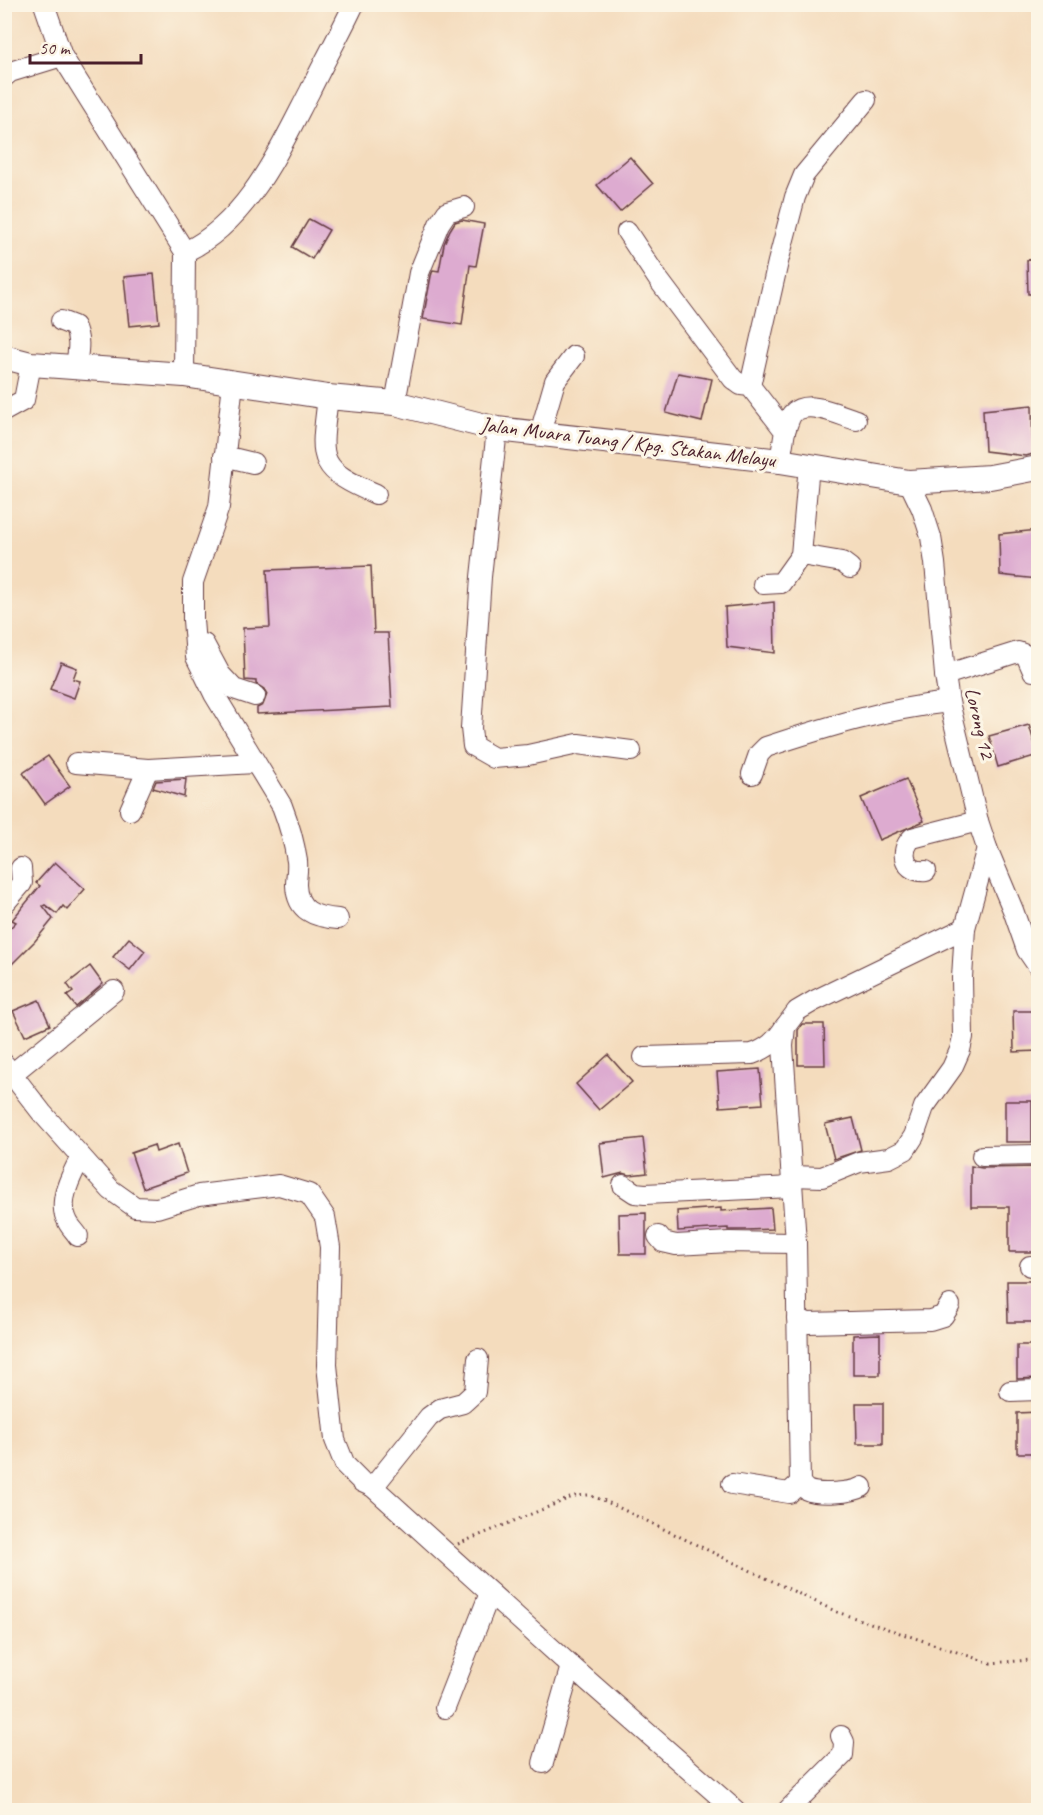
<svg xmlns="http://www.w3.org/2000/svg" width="1043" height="1815" font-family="Caveat,sans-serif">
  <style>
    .building { fill: #ddabd0 }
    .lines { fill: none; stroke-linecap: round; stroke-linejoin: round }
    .minor-casing { stroke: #643b41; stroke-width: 22 }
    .major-casing { stroke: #643b41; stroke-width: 26 }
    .path { stroke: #643b41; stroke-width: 3; stroke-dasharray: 1.5 4.5; stroke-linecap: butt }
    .minor { stroke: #fff; stroke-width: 20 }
    .major { stroke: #fff; stroke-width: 24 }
    .labels { text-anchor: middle; stroke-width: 6; stroke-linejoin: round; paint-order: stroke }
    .street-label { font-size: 21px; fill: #4a1f2b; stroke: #fcf5e5 }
  </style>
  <rect width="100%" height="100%" fill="#fcf5e5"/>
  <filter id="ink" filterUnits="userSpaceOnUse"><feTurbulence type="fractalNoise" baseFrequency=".0167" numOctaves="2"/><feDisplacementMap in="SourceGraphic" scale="12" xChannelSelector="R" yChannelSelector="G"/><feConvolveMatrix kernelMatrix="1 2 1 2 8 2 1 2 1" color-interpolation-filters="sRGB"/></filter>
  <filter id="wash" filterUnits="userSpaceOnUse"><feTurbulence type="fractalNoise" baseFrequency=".008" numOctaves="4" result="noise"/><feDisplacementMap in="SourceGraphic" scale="24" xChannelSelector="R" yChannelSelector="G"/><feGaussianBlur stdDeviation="1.35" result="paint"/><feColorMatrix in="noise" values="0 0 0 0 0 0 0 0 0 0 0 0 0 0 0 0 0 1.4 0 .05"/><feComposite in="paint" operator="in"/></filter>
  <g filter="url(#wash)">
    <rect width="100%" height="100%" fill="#f4dcbd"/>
    <g id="blocks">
      <g class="building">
        <path d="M630 157 653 184 620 212 597 185Z"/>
        <path d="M309 219 329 230 312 259 292 247Z"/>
        <path d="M462 220 484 224 476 266 470 265 462 325 423 319 431 276 433 270 439 271 444 244 450 230 455 222Z"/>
        <path d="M1038 259V294H1028L1027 260Z"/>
        <path d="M154 274 159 323 129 326 124 277Z"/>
        <path d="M678 373 712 379 702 422 666 413Z"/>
        <path d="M1032 405 1033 454 1026 456 985 451 983 410Z"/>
        <path d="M1038 530V579L1000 575 999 534Z"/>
        <path d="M371 566 374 633H388L392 707 257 714V708L263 705 267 694 264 689 256 684V681L245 680 243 628 270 627 267 570Z"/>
        <path d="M774 602 775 653 727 647 725 607Z"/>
        <path d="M61 662 77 668 73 679 80 681 74 698 50 689Z"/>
        <path d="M1029 725 1038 755 998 767 989 736Z"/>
        <path d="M48 756 70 786 45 804 23 773Z"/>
        <path d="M186 779 184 797 153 788 156 781Z"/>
        <path d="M906 779 924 821 879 840 861 798Z"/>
        <path d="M55 862 85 889 67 910 63 906 57 914 45 905 43 906 53 919 35 941 4 972V934L16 922 12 920 40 886 36 883Z"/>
        <path d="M129 938 145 951 130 970 113 957Z"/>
        <path d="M90 966 103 984 76 1007 67 996 73 992 67 984Z"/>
        <path d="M39 1000 50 1025 25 1036 13 1011Z"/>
        <path d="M1013 1011H1038V1051L1014 1052Z"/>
        <path d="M802 1024H824L825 1065H798V1030Z"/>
        <path d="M608 1055 632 1082 599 1110 576 1084Z"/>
        <path d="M760 1069 763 1104 720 1107 717 1072Z"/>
        <rect x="1005" y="1101" width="27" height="41"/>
        <path d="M853 1118 861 1150 834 1159 825 1124Z"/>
        <path d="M643 1138 647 1173 630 1175 623 1173 604 1178 600 1143Z"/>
        <path d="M178 1144 187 1173 143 1188 131 1153 154 1145 156 1152Z"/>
        <path d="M971 1166 982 1168 1038 1167 1036 1252H1009V1207H971Z"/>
        <path d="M721 1208V1211L771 1208 773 1229 747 1230H728V1228L678 1231 677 1211Z"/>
        <path d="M646 1213V1254H620L619 1214Z"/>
        <path d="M1007 1281H1034V1322H1008Z"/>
        <path d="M880 1334V1375H853V1335Z"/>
        <path d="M1017 1345H1038V1378L1017 1379Z"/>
        <path d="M856 1403H883V1444H857Z"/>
        <path d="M1038 1412V1453H1017V1413Z"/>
      </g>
    </g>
  </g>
  <g filter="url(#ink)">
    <use href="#blocks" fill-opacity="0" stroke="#643b41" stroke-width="1.5"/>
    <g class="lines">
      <defs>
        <g id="minor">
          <path d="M44 4 62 56 185 252 184 375"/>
          <path d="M4 77 10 72 62 56"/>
          <path d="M627 232 658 279 733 379 741 385 750 386 785 431 780 461"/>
          <path d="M185 252C248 222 279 150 310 91 324 62 340 34 354 4"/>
          <path d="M61 321 74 326C81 340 78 352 76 366"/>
          <path d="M233 383 219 507 193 582V620L196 657 214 694 282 806C289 824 294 842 297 861 298 869 296 877 296 885 297 911 314 917 338 919"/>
          <path d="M750 386 778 262 795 197 804 175 866 100"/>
          <path d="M328 397C321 458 314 468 376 494"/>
          <path d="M395 403 419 273 439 224 447 212 464 207"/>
          <path d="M4 411 24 400 31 364"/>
          <path d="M497 429 481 577 471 728 473 746 494 758 528 755 578 744 631 751"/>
          <path d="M785 431C787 426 789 418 792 414 807 398 839 415 856 420"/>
          <path d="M540 433 555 381 574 356"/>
          <path d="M224 456 253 463"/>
          <path d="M909 482 922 509 931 537 935 563 945 675 949 702 978 821 987 848 1013 910 1027 950 1038 966"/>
          <path d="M801 555 842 562 850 568"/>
          <path d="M763 584 781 583 801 555 809 465"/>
          <path d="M204 644 220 674 234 689 255 696"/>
          <path d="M945 675 1018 652 1026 655 1033 671"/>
          <path d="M76 763 148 769 255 763"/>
          <path d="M752 774 759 754 766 747C826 727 885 709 949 702"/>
          <path d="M130 810 148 769"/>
          <path d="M926 871C905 873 898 852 912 838L978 821"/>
          <path d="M4 904 22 883 21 868"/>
          <path d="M644 1057 752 1054C767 1049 776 1041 785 1027"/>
          <path d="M4 1064 42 1113 111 1190 135 1207 157 1208 199 1195 279 1185 309 1194 325 1217 330 1247 327 1365 335 1440 345 1465 362 1482 373 1487 571 1666 735 1810"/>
          <path d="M12 1074 114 991"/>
          <path d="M982 1156 1038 1155"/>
          <path d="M792 1176 822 1177 859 1162 889 1158 905 1150 914 1136 924 1107 952 1068 960 1050 963 1037 962 978 965 928 987 848"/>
          <path d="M623 1185 635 1193 645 1194 792 1187"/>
          <path d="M78 1236C75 1231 69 1226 67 1220 57 1201 72 1174 81 1157"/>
          <path d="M658 1236 663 1242 676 1245 729 1242 796 1243"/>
          <path d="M1030 1266H1038"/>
          <path d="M797 1318 808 1323 930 1320 943 1316 950 1305"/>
          <path d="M1010 1391 1038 1390"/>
          <path d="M732 1484 789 1493 800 1483"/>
          <path d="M373 1487 429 1417 440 1409 463 1403 475 1392 478 1359"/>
          <path d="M862 1487C852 1493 818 1495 807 1490 804 1488 802 1485 800 1483L796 1243 783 1046 785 1027 797 1011 814 1001 965 928"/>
          <path d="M445 1708 490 1593"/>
          <path d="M543 1763 571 1666"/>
          <path d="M788 1810 843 1755 844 1742 841 1736"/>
        </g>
        <path id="major" d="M4 357 31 364 184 375 328 397 395 403 497 429 780 461 909 482 990 477 1038 468"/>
      </defs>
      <use href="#minor" class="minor-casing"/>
      <use href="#major" class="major-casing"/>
      <path class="path" d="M458 1544 575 1496 588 1495 603 1500 837 1612 990 1663 1031 1660 1038 1664"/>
      <use href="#minor" class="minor"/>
      <use href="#major" class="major"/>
    </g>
  </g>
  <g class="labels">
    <g class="street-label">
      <text transform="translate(628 442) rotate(7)" y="7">Jalan Muara Tuang / Kpg. Stakan Melayu</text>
      <text transform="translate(980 723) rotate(77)" y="7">Lorong 12</text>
    </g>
  </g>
  <rect width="1043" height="1815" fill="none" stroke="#fcf5e5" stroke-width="24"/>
  <path d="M30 54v9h111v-9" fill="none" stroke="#4a1f2b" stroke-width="3"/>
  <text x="39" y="54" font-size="18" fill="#4a1f2b" stroke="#fcf5e5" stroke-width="4.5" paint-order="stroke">50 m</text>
</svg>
